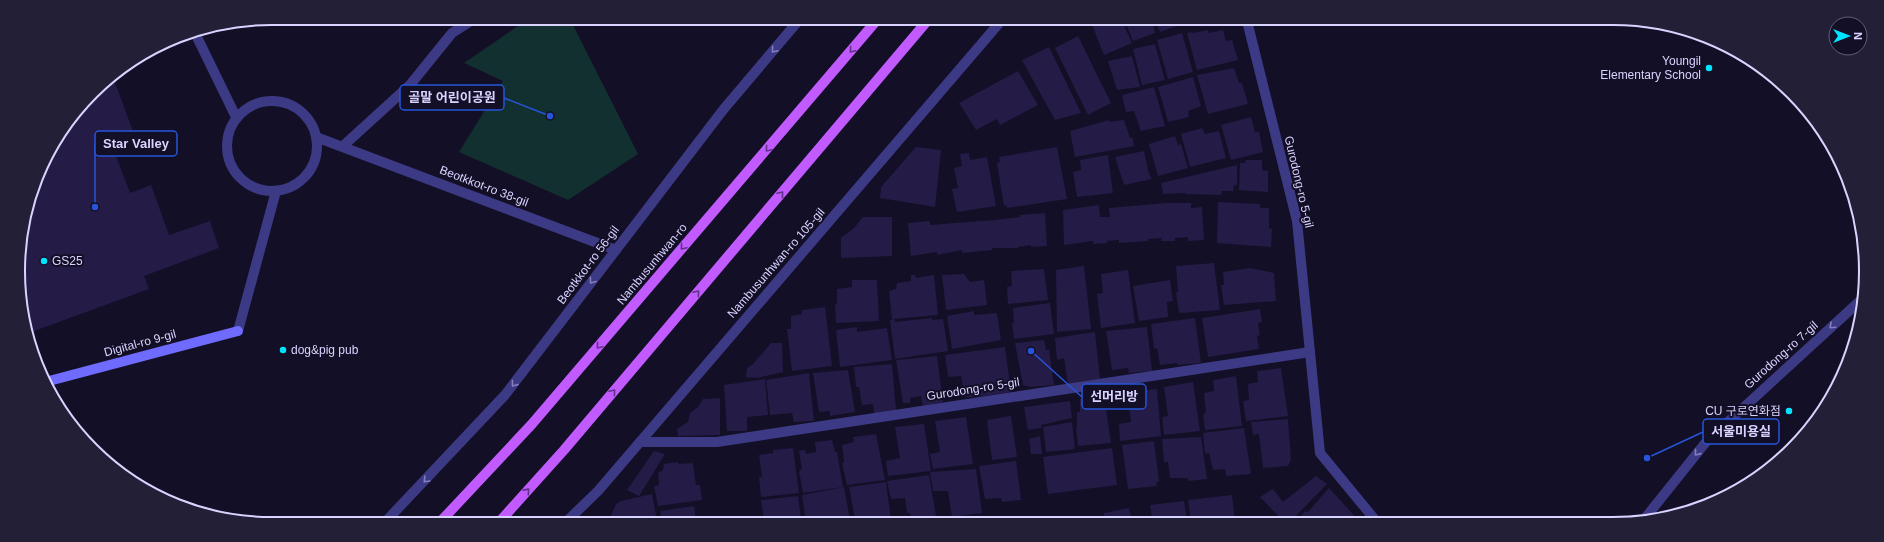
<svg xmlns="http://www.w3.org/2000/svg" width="1884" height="542" font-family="Helvetica,'Noto Sans KR',sans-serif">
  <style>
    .green { fill: #12302f }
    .building { fill: #241b47 }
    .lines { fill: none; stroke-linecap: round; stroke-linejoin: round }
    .street { stroke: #3d3a85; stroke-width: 10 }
    .secondary { stroke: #6f6bff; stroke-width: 10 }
    .primary { stroke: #c25bff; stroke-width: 10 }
    .oneway { stroke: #837fbc }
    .oneway2 { stroke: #623188 }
    .poi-dot { fill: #00e5ff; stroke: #130f26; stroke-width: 1.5 }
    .labels { text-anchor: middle; stroke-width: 4; stroke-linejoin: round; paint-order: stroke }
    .poi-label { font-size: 12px; fill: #d9d4ff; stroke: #130f26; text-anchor: end }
    .street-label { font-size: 12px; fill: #d9d4ff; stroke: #130f26 }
    .rim { fill: none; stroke: #d9d4ff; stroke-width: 2 }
    .leader { fill: none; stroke: #2655da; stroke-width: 1.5 }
    .callout-dot { fill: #2655da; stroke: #130f26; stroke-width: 1.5 }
    .callout { fill: #130f26; stroke: #2655da; stroke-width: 1.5 }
    .callout-label { font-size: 13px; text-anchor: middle; font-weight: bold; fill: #d9d4ff }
  </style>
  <rect width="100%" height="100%" fill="#130f26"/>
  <path class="green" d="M528 19H570L638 154 568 200 459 152 503 81 464 63Z"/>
  <g class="building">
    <path d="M1101 21H1122L1132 43 1104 55 1092 25Z"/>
    <path d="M1125 21H1150L1153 24 1155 33 1133 41Z"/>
    <path d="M1155 21H1181L1182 24 1160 32Z"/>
    <path d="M1208 30 1209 33 1223 30 1226 41 1232 40 1238 60 1197 70 1187 33 1192 32 1193 33Z"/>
    <path d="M1182 33 1193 72 1168 79 1157 40Z"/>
    <path d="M1078 36 1111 103 1088 115 1055 48Z"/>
    <path d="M1155 44 1165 80 1142 85 1133 49Z"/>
    <path d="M1049 47 1081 113 1055 120 1022 60Z"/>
    <path d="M1132 56 1140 87 1117 90 1108 61Z"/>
    <path d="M1234 68 1239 83H1242L1248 104 1208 114 1197 75Z"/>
    <path d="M1018 71 1038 105 1000 125 997 119 976 130 959 103Z"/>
    <path d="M1193 77 1201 106 1188 111 1189 117 1168 122 1158 87Z"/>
    <path d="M114 80 133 131 110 140 130 193 151 185 169 235 210 221 219 248 144 276 149 289 26 334 19 254 44 159 101 85Z"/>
    <path d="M1154 87 1165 126 1141 131 1134 111 1126 112 1122 95Z"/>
    <path d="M1251 117 1255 132H1259L1263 152 1231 160 1221 125Z"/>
    <path d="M1109 120V122L1124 120 1130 138H1133L1134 146 1075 157 1070 131Z"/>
    <path d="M1202 128 1205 134 1219 131 1226 158 1190 167 1181 134Z"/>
    <path d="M1175 136 1178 145 1181 144 1188 168 1158 176 1149 144Z"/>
    <path d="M916 147 941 150 935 207 880 198 881 187Z"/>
    <path d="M1057 147 1067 199 1007 208V205L1004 206 997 163 1000 162 999 157Z"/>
    <path d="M1144 151 1149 174 1152 179 1124 185 1115 157Z"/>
    <path d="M969 153 970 160 987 157 996 206 957 212 952 189 958 188 954 168 962 166 960 154Z"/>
    <path d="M1108 155 1113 193 1077 197 1073 172 1081 170 1080 160Z"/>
    <path d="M1246 160H1262V170L1268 171V192L1239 190 1240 163H1245Z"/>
    <path d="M1237 165V185H1234L1233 191H1222L1221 195 1186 194 1185 193 1163 194 1161 183Z"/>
    <path d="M1218 202 1260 204V208H1269V228L1272 229 1271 247 1217 243Z"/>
    <path d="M1165 203H1191V208L1202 207 1204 240 1188 241V237L1175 238V241H1161L1162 238 1148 239V241L1119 243V240L1107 241V243L1093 244V241L1064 245 1063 210 1099 205 1100 217H1110L1109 208Z"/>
    <path d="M1045 213 1047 246 1031 247V245L1018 247V248H992V250L962 253V250L937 255V252L911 256 908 223 930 221V225L994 220 1020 217 1019 215Z"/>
    <path d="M863 217H892V256L841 258V238L854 228Z"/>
    <path d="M1214 263 1220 310 1179 313 1176 292H1178L1176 266Z"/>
    <path d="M1084 266 1091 329 1057 332 1056 270Z"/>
    <path d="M1250 268 1274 273 1276 301 1224 305 1221 285H1224L1223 272Z"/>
    <path d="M1044 269 1048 300 1008 304 1007 287 1012 286 1011 271Z"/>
    <path d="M1128 270 1135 323 1101 328 1097 294 1103 293 1101 274Z"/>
    <path d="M964 274 970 282 984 280 987 305 946 310 942 275Z"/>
    <path d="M911 275H915L916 278 934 275 938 315 894 319 895 322 932 318V320L943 319 948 351 895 359 890 320H892L889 291 896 289 897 283 911 281Z"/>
    <path d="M852 280H877L879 321 836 323 835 305 837 304V289L852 287Z"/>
    <path d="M1170 280 1173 301 1167 302 1168 317 1139 321 1133 286Z"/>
    <path d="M1050 303 1054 334 1014 339 1012 323H1014L1013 308Z"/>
    <path d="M825 307 832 366 792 371 787 329H791V316L802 314V310Z"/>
    <path d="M1260 309 1262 322 1258 323 1260 335 1257 336 1259 349 1208 357 1202 318Z"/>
    <path d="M974 311V315L997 313 1001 340 952 349 947 316Z"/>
    <path d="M1195 318 1201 363 1178 365 1177 363 1160 365 1157 348 1154 349 1151 324Z"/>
    <path d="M857 327V332L887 328 892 360 840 367 836 330Z"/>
    <path d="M1147 327 1152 371 1129 373 1128 368 1112 370 1106 331Z"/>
    <path d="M1095 332 1100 379 1068 384 1064 358 1057 360 1055 338Z"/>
    <path d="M1044 340 1046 350H1049L1054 385 1030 387 1023 385 1015 343Z"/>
    <path d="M771 343H782L783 372 757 378 746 377 747 368 753 364Z"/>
    <path d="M1005 347 1011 392 978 397H965L961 376 948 377 945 355Z"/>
    <path d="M937 356 943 402 923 406 921 396 910 398V403H903L896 360Z"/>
    <path d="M892 364 896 410 874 414 873 404 862 405 859 387H856L854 367Z"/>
    <path d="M1281 368 1288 416 1246 421 1243 401 1249 400 1248 384 1258 382 1257 371Z"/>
    <path d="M848 370 855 412 830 416V411L819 412 813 373Z"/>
    <path d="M809 373 814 421 794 422 792 413 770 415 766 380Z"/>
    <path d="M1236 376 1242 426 1205 430 1203 414 1206 413 1204 393 1214 391 1213 380Z"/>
    <path d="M765 379 768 415 747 417V431H727L724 385Z"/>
    <path d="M1193 382 1200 431 1164 435 1162 417 1168 416 1164 387Z"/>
    <path d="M1157 389 1161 436 1120 441 1119 424 1131 422 1127 392Z"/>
    <path d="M1104 396 1111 443 1078 446 1076 427H1077V412H1080V399Z"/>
    <path d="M720 398V435L678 436 677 429 688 422 690 413 698 407 703 399Z"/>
    <path d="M1070 401 1072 418 1041 425V428L1028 430 1024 407Z"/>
    <path d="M1011 416 1017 457 992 460 987 420Z"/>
    <path d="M966 417 973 464 933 469 930 454 940 452 935 421Z"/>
    <path d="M1288 419 1291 460 1288 466 1263 468 1259 434 1253 435 1251 422Z"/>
    <path d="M1072 422 1075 449 1046 452 1043 427Z"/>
    <path d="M924 424 931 471 888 476 886 461 900 458 895 427Z"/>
    <path d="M1244 428 1251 474 1226 476 1225 469 1213 470 1209 453 1205 454 1203 433Z"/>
    <path d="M876 434 885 480 847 485 842 463 844 462 842 445 854 442 853 437Z"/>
    <path d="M1040 436 1042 454H1031L1029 439Z"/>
    <path d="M1201 437 1207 479 1189 481 1187 478H1170L1168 462H1164L1162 439Z"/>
    <path d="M832 440 835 452H837L843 487 803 493 799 471 802 469 799 451 805 450 806 454 816 452 815 442Z"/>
    <path d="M1154 441 1159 481 1157 482 1156 486 1128 489 1122 445Z"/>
    <path d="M793 448 799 493 761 497 759 477H762L759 455 773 453V450Z"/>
    <path d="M1112 448 1117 485 1048 494 1043 457Z"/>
    <path d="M654 451 665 454 639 496 627 490Z"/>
    <path d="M1016 461 1021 500 1002 502 1001 498 985 499 979 466Z"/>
    <path d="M678 462 679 464 693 463 696 485H700L702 500 658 506 654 486 659 485 658 473 663 470 664 464Z"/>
    <path d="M976 469 982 513 952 517 948 491H933L930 472Z"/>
    <path d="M929 475 937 521 911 520 910 513H907L905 498 891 499 887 481Z"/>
    <path d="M1316 476 1327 484 1291 521H1283L1260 497 1273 489 1283 502Z"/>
    <path d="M886 482 891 520H855L849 487Z"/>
    <path d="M844 487 850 520H811L810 516H805L802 495Z"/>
    <path d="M1329 488 1359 521H1297L1305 511 1308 512Z"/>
    <path d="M652 494 657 520H609L616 504 621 501Z"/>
    <path d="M1232 495 1235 521H1191L1188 500Z"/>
    <path d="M798 496 801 520H764L761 500Z"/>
    <path d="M1184 501 1187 521H1144L1152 518 1150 505Z"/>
    <path d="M694 506 696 520H662L660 511Z"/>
    <path d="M1129 508 1132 521H1093L1104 517V513Z"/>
  </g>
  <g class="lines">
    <g class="street">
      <path d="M1247 21 1297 221 1320 453 1376 521"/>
      <path d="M195 33 236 117"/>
      <circle cx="272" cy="146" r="45"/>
      <path d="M316 137 616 250"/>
      <path d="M343 146 410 85 452 33 474 19"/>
      <path d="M238 331 276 191"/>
      <path d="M640 442H717L1310 352"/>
      <path d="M388 519 505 395 723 110 799 20"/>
      <path d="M568 520 598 491 1001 21"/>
      <path d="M1642 522 1706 442 1861 300"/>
    </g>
    <path class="secondary" d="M49 381 238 331"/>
    <g class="primary">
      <path d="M442 520 532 424 877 20"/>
      <path d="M501 520 564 450 928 20"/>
    </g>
  </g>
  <defs><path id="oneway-chevron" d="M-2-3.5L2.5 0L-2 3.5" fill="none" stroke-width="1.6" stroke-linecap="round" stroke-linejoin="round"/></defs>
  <g class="oneway">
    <use href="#oneway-chevron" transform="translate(774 50) rotate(130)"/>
    <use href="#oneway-chevron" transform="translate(592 281) rotate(127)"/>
    <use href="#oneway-chevron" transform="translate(1832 326) rotate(137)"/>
    <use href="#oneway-chevron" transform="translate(514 384) rotate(127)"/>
    <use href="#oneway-chevron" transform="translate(1697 453) rotate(129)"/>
    <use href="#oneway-chevron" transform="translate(426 480) rotate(133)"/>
  </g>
  <g class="oneway2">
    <use href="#oneway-chevron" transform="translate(852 50) rotate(130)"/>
    <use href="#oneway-chevron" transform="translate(768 149) rotate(130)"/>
    <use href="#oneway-chevron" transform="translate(781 194) rotate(-50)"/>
    <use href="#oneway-chevron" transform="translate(683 247) rotate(130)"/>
    <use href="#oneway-chevron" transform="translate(697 293) rotate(-50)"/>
    <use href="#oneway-chevron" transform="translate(599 346) rotate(130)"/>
    <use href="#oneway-chevron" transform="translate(613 392) rotate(-50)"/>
    <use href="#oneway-chevron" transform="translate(527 491) rotate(-48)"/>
  </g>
  <g class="poi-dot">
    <circle cx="1709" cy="68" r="4"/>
    <circle cx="44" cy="261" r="4"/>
    <circle cx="283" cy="350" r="4"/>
    <circle cx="1789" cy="411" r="4"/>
  </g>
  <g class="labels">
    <g class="poi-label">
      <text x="1701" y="65">Youngil<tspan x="1701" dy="14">Elementary School</tspan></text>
      <text x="52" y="265" text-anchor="start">GS25</text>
      <text x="291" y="354" text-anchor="start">dog&amp;pig pub</text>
      <text x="1781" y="415">CU 구로연화점</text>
    </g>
    <g class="street-label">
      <text transform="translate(1299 182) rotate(77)" y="4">Gurodong-ro 5-gil</text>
      <text transform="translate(484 186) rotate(21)" y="4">Beotkkot-ro 38-gil</text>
      <text transform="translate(776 263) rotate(-49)" y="4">Nambusunhwan-ro 105-gil</text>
      <text transform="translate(652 264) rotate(-50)" y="4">Nambusunhwan-ro</text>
      <text transform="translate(588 265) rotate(-53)" y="4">Beotkkot-ro 56-gil</text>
      <text transform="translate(140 343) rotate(-15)" y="4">Digital-ro 9-gil</text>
      <text transform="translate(1781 355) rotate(-42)" y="4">Gurodong-ro 7-gil</text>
      <text transform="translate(973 389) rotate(-9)" y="4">Gurodong-ro 5-gil</text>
    </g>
  </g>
  <path d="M0 0H1884V542H0ZM271 25H1613A246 246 0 0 1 1859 271V271A246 246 0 0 1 1613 517H271A246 246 0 0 1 25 271V271A246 246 0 0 1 271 25Z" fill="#231f37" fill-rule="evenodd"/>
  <path class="rim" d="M271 25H1613A246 246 0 0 1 1859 271V271A246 246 0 0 1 1613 517H271A246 246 0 0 1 25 271V271A246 246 0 0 1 271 25Z"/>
  <path class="leader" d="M550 116L504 98M95 207L95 143M1031 351L1082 397M1647 458L1703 432"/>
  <g class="callout-dot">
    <circle cx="550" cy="116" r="4"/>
    <circle cx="95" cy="207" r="4"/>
    <circle cx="1031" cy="351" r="4"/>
    <circle cx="1647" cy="458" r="4"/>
  </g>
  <g class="callout">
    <rect x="400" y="85" width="104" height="25" rx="4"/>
    <rect x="95" y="131" width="82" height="25" rx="4"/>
    <rect x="1082" y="384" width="64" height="25" rx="4"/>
    <rect x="1703" y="419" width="76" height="25" rx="4"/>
  </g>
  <g class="callout-label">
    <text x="452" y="102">골말 어린이공원</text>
    <text x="136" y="148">Star Valley</text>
    <text x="1114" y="401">선머리방</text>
    <text x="1741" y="436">서울미용실</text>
  </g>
  <g transform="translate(1848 36) rotate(90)"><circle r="19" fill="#130f26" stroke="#625e7d"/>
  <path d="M0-3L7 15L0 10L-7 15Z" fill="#00e5ff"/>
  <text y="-6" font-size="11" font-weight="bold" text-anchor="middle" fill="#d9d4ff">N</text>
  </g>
</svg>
